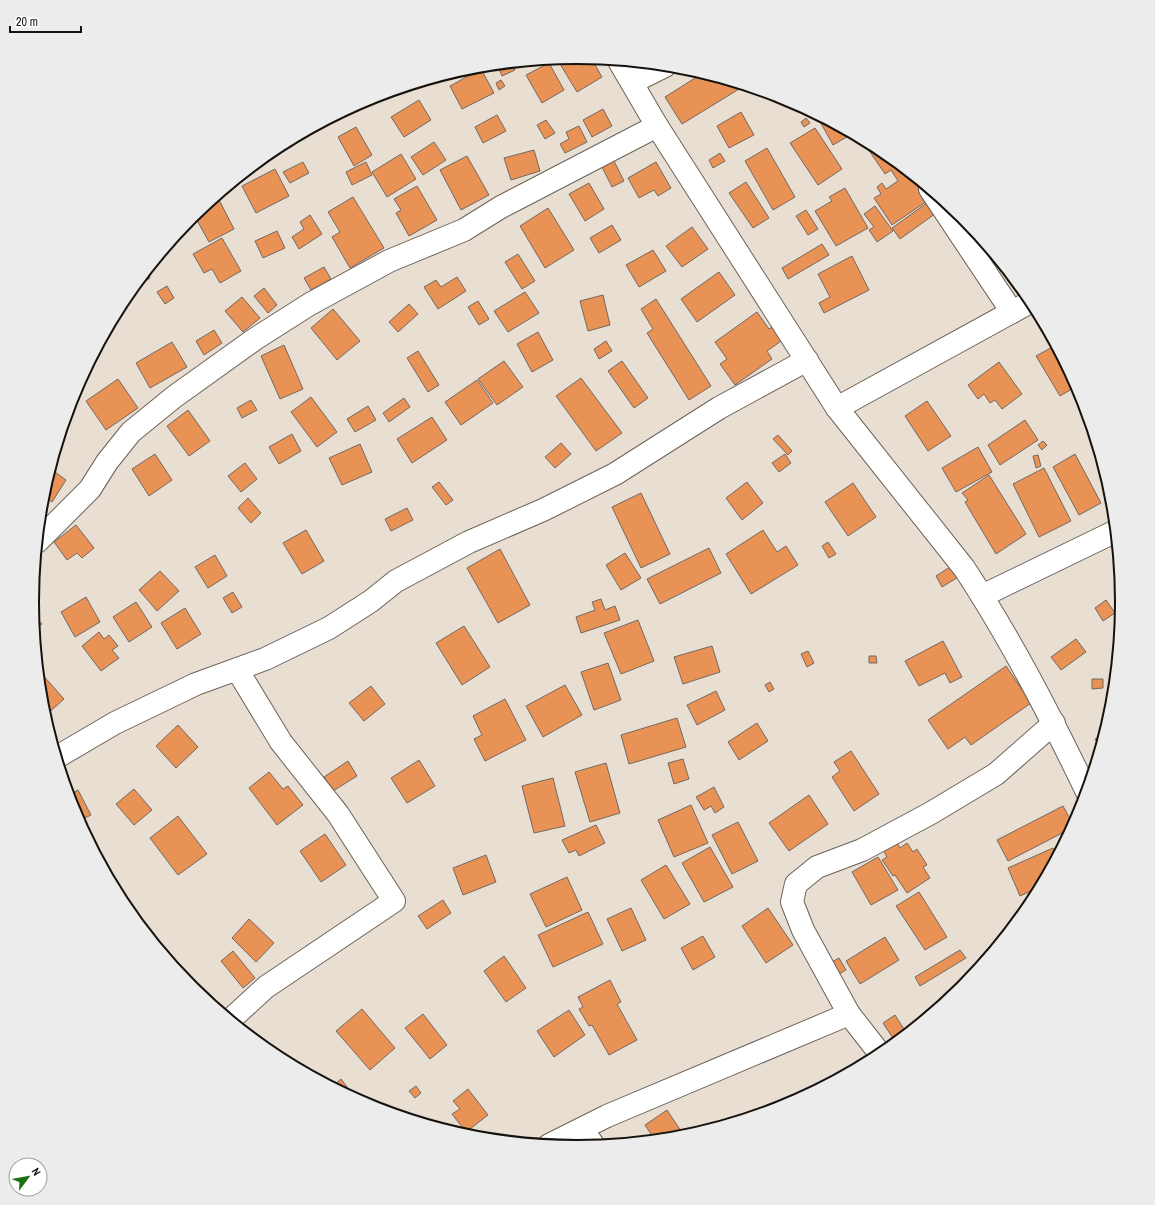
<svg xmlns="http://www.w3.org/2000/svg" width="1155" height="1205" font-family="'Archivo Narrow',sans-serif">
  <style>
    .building { fill: #e89255; stroke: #756860 }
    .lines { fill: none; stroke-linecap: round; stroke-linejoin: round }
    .minor-casing { stroke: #6c6258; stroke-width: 24 }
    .minor { stroke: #fff; stroke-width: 22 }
    .rim { fill: none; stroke: #16120e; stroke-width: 2 }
  </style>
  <rect width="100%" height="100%" fill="#e9ded2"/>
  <g class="building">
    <path d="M578 57 591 58 602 77 577 92 557 59Z"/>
    <path d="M512 63 515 70 502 76 497 65Z"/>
    <path d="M549 63 564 90 542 103 526 75Z"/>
    <path d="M481 69 494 93 462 109 450 86Z"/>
    <path d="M703 73 744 86 682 124 665 97Z"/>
    <path d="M501 80 505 86 499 90 496 83Z"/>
    <path d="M419 100 431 120 404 137 391 117Z"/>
    <path d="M603 109 612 126 592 137 583 120Z"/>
    <path d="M741 112 754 135 729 148 717 126Z"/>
    <path d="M497 115 506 131 483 143 475 127Z"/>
    <path d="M820 117 852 134 833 145 818 118Z"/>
    <path d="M806 118 810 123 804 127 801 122Z"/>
    <path d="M546 120 555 133 545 139 537 125Z"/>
    <path d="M579 126 587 142 565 153 560 144 569 139 566 132Z"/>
    <path d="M356 127 372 155 354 166 338 137Z"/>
    <path d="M815 128 842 169 818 185 790 143Z"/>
    <path d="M434 142 446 160 423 175 411 157Z"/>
    <path d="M873 145 903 167 907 173 909 172 925 186 933 197 892 225 874 198 881 194 877 187 882 183 886 189 898 181 891 170 885 174 868 149Z"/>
    <path d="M767 148 795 197 773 210 745 161Z"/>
    <path d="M534 150 540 171 511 180 504 158Z"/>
    <path d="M720 153 725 161 713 168 709 160Z"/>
    <path d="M401 154 416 179 387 197 372 172Z"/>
    <path d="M467 156 489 195 461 210 440 170Z"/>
    <path d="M613 159 624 181 612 187 601 165Z"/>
    <path d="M303 162 309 173 290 183 283 172Z"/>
    <path d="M366 162 372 175 352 185 346 172Z"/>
    <path d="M656 162 671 188 658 196 654 190 639 198 628 178Z"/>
    <path d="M275 169 289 196 256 213 242 186Z"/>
    <path d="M746 182 769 218 753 228 729 193Z"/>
    <path d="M589 183 604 209 585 221 569 194Z"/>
    <path d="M417 186 437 220 409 236 396 213 401 210 394 199Z"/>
    <path d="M845 188 868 228 836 246 815 211 832 201 829 197Z"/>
    <path d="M217 196 234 229 209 242 194 215Z"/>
    <path d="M353 197 384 248 350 268 332 237 340 232 328 212Z"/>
    <path d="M931 200 939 211 900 239 892 228Z"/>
    <path d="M875 206 893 231 877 242 869 230 874 227 864 214Z"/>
    <path d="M548 208 574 250 545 268 520 226Z"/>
    <path d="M806 210 818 229 808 235 796 216Z"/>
    <path d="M310 215 322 234 299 249 292 237 304 229 300 222Z"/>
    <path d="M612 225 621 240 599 253 590 238Z"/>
    <path d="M692 227 708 249 682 267 666 246Z"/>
    <path d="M277 231 285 248 263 258 255 241Z"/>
    <path d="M977 234 990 249 988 250Z"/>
    <path d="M222 238 241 271 220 283 212 269 204 273 193 254Z"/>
    <path d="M822 244 829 255 788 279 782 268Z"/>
    <path d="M653 250 666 271 639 287 626 265Z"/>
    <path d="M518 254 535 281 522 289 505 262Z"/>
    <path d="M852 256 869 290 824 313 819 303 830 297 818 274Z"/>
    <path d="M324 267 331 279 311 290 304 278Z"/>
    <path d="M146 272 150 278 132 290Z"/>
    <path d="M719 272 735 295 697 322 681 299Z"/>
    <path d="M457 277 466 291 438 309 424 287 436 280 441 287Z"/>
    <path d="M167 286 174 298 165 304 157 292Z"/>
    <path d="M264 288 277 305 268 313 254 296Z"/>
    <path d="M525 292 539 313 508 332 494 311Z"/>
    <path d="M603 295 610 325 588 331 580 301Z"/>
    <path d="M242 297 260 318 243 332 225 311Z"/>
    <path d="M656 299 711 386 689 400 647 333 653 329 641 309Z"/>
    <path d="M478 301 489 319 479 325 468 307Z"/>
    <path d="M409 304 418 314 398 332 389 322Z"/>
    <path d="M333 309 360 341 337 360 311 328Z"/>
    <path d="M757 312 769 329 774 326 784 339 767 351 772 359 735 385 720 364 727 359 715 342Z"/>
    <path d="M214 330 222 343 204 355 196 341Z"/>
    <path d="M538 332 553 360 532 372 517 344Z"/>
    <path d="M606 341 612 351 599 359 594 349Z"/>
    <path d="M172 342 187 367 150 388 136 363Z"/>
    <path d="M284 345 303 389 280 399 261 356Z"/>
    <path d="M1056 345 1077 386 1060 396 1036 356Z"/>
    <path d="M418 351 439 385 428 392 407 358Z"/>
    <path d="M504 361 523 387 497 405 478 379Z"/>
    <path d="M622 361 648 398 634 408 608 371Z"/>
    <path d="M999 362 1022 394 1002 409 995 400 990 403 984 394 978 399 968 385Z"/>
    <path d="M581 378 622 433 596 451 556 396Z"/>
    <path d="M118 379 138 408 106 430 86 401Z"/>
    <path d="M477 380 493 403 461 425 445 402Z"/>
    <path d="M311 397 337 432 317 447 291 412Z"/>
    <path d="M404 398 410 407 389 422 383 413Z"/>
    <path d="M251 400 257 410 242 418 237 408Z"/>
    <path d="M927 401 951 436 928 451 905 416Z"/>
    <path d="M368 406 376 420 355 432 347 419Z"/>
    <path d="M188 410 210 441 189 456 167 426Z"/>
    <path d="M432 417 447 440 412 463 397 439Z"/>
    <path d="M1025 420 1038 440 1000 465 988 445Z"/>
    <path d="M292 434 301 451 279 464 269 447Z"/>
    <path d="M778 435 792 451 788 455 773 439Z"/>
    <path d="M1043 441 1047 445 1042 450 1038 445Z"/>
    <path d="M561 443 571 454 555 468 545 457Z"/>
    <path d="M360 444 372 472 342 485 329 458Z"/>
    <path d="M978 447 992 472 956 492 942 468Z"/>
    <path d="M155 454 172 480 149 496 132 469Z"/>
    <path d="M785 454 791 463 779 472 772 463Z"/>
    <path d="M1075 454 1101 503 1079 515 1053 467Z"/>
    <path d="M1038 455 1041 466 1036 468 1033 456Z"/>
    <path d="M245 463 257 479 241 492 228 476Z"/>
    <path d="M1044 468 1071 521 1039 537 1013 484Z"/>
    <path d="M51 469 66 480 52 502 43 495Z"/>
    <path d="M989 475 1026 534 996 554 965 502 968 500 962 493Z"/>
    <path d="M439 482 453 500 446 505 432 487Z"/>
    <path d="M747 482 763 503 742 520 726 498Z"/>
    <path d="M853 483 876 517 848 536 825 502Z"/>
    <path d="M641 493 670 554 641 568 612 507Z"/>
    <path d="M248 498 261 513 251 523 238 508Z"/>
    <path d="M407 508 413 520 391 531 385 519Z"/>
    <path d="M76 525 94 548 82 558 77 553 67 560 54 542Z"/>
    <path d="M306 530 324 561 302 574 283 543Z"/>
    <path d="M763 530 777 552 786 546 798 565 751 594 726 554Z"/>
    <path d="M828 542 836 554 829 558 822 546Z"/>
    <path d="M709 548 721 573 660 604 647 579Z"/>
    <path d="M500 549 530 605 498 623 467 568Z"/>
    <path d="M625 553 641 578 621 590 606 565Z"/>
    <path d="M215 555 227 576 208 588 195 567Z"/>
    <path d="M953 565 960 576 942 587 936 576Z"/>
    <path d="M160 571 179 591 157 611 139 590Z"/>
    <path d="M233 592 242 607 232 613 223 598Z"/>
    <path d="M86 597 100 622 75 637 61 612Z"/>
    <path d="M601 599 605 610 615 606 620 620 581 633 576 617 595 610 592 602Z"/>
    <path d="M1106 600 1115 613 1103 621 1095 608Z"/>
    <path d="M136 602 152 627 129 642 113 617Z"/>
    <path d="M185 608 201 634 177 649 161 623Z"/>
    <path d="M33 615 42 624 35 630Z"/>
    <path d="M638 620 654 661 621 674 604 633Z"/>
    <path d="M464 626 490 667 462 685 436 643Z"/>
    <path d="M99 632 104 639 109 635 118 646 112 650 119 658 101 671 82 646Z"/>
    <path d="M1076 639 1086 652 1061 670 1051 657Z"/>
    <path d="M943 641 962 677 950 683 945 673 919 686 905 661Z"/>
    <path d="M712 646 720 672 683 684 674 657Z"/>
    <path d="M808 651 814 663 807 667 801 654Z"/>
    <path d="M869 656H876L877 663H869Z"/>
    <path d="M608 663 621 700 594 710 581 672Z"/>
    <path d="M1006 666 1031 703 971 745 965 737 948 749 928 720Z"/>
    <path d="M41 673 64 699 45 716 39 674Z"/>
    <path d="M1092 679H1103V688L1092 689Z"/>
    <path d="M770 682 774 689 769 692 765 685Z"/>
    <path d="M565 685 582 715 543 737 526 706Z"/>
    <path d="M371 686 385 704 364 721 349 703Z"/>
    <path d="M716 691 725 710 697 725 687 705Z"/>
    <path d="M505 699 526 740 485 761 474 739 482 735 473 716Z"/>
    <path d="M677 718 686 747 629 764 621 735Z"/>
    <path d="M757 723 768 741 739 760 728 742Z"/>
    <path d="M178 725 198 747 176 768 156 746Z"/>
    <path d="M1105 733 1101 748 1095 739Z"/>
    <path d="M851 751 879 794 854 811 832 777 840 771 834 762Z"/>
    <path d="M683 759 689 779 674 784 668 763Z"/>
    <path d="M419 760 435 786 407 803 391 778Z"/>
    <path d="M348 761 357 776 333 791 324 777Z"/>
    <path d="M606 763 620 813 590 822 575 772Z"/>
    <path d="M269 772 283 789 288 786 303 805 277 825 249 788Z"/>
    <path d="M553 778 565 826 534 833 522 786Z"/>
    <path d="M714 787 724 807 715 813 711 806 704 810 696 797Z"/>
    <path d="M134 789 152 810 134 825 116 804Z"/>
    <path d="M78 790 91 815 79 821 69 795Z"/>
    <path d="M809 795 828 824 789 851 769 823Z"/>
    <path d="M691 805 708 843 674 857 658 820Z"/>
    <path d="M1063 806 1074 826 1072 828 1008 861 997 840Z"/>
    <path d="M178 816 207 854 178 875 150 838Z"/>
    <path d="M738 822 758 861 732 874 712 835Z"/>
    <path d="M596 825 605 843 579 856 576 850 569 853 562 840Z"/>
    <path d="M325 834 346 865 321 882 300 851Z"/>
    <path d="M896 841 900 848 907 843 913 852 917 849 927 865 923 867 930 878 907 893 895 875 893 876 882 860 887 857 883 850Z"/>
    <path d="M710 847 733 887 704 902 682 863Z"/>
    <path d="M1053 848 1057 857 1041 887 1020 896 1008 868Z"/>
    <path d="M486 855 496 882 463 895 453 868Z"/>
    <path d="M878 857 898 890 871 905 852 872Z"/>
    <path d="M666 865 690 904 664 919 641 880Z"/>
    <path d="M567 877 582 910 546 927 530 894Z"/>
    <path d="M114 887 133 912 131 914 124 905Z"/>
    <path d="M919 892 947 937 925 950 896 906Z"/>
    <path d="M443 900 451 913 427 929 418 916Z"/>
    <path d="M631 908 646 940 622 951 607 919Z"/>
    <path d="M768 908 793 945 766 963 742 926Z"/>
    <path d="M588 912 603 944 553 967 538 935Z"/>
    <path d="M249 919 274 943 256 962 232 938Z"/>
    <path d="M703 936 715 957 693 970 681 948Z"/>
    <path d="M885 937 899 960 860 984 846 961Z"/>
    <path d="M960 950 966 958 920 986 915 977Z"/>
    <path d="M233 951 255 978 243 988 221 961Z"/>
    <path d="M504 956 526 988 506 1002 484 971Z"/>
    <path d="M839 958 846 970 839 974 832 962Z"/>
    <path d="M610 980 621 1002 617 1004 637 1040 609 1055 592 1025 589 1026 579 1009 583 1007 578 997Z"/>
    <path d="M362 1009 395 1048 370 1070 336 1031Z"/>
    <path d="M569 1010 585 1035 554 1057 537 1031Z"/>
    <path d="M423 1014 447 1045 430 1059 405 1028Z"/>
    <path d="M895 1015 907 1034 896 1043 883 1023Z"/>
    <path d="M341 1079 350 1091 346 1094 332 1087Z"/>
    <path d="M416 1086 421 1093 415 1098 409 1091Z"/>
    <path d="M468 1089 488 1115 466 1132 452 1114 460 1109 453 1101Z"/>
    <path d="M667 1110 685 1137 655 1140 645 1125Z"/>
  </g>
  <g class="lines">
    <defs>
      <g id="minor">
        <path d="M619 61 657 126 837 408 964 568C1011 639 1050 715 1087 792"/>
        <path d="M633 82 665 66"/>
        <path d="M930 189 1012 312"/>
        <path d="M837 408 1032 301"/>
        <path d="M38 541 90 489 107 462 131 432 174 397 255 339 310 304 389 261 464 230 501 207 657 126"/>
        <path d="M982 596 1116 531"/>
        <path d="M57 757 115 723 196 684 265 659 329 628 371 601 396 581 469 542 543 510 615 474 719 408 807 360"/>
        <path d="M230 1020 266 987 394 901 338 814 281 742 238 671"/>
        <path d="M881 1055 849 1014 803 930 792 902 796 884 817 867 862 850 931 813 996 774 1054 723"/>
        <path d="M582 1129 594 1146"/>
        <path d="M549 1145 607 1116 849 1014"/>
      </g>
    </defs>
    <use href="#minor" class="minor-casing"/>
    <use href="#minor" class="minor"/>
  </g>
  <path d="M0 0H1155V1205H0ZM39 602a538 538 0 1 1 1076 0a538 538 0 1 1-1076 0Z" fill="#ececec" fill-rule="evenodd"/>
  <path class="rim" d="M39 602a538 538 0 1 1 1076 0a538 538 0 1 1-1076 0Z"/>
  <g transform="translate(28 1177) rotate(58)"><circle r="19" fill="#ffffff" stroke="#a2a09f"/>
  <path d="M0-3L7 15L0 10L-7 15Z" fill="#1e6e13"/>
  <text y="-6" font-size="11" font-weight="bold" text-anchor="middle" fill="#16120e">N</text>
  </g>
  <path d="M10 26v6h71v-6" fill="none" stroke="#16120e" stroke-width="2"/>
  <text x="16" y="26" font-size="12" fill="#16120e" stroke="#ffffff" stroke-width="3" paint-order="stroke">20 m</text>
</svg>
